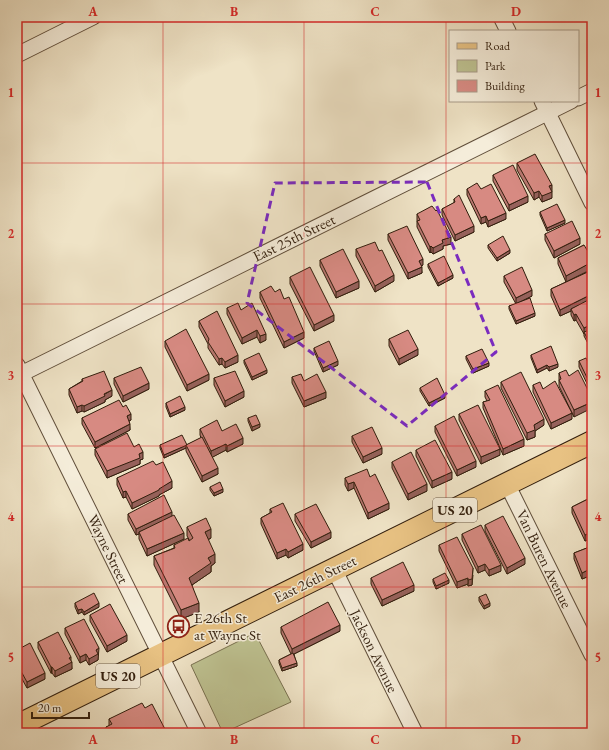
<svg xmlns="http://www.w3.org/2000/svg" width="609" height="750" font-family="'EB Garamond',serif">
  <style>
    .green { fill: #bec291; stroke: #78704f }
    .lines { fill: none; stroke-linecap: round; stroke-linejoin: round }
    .minor-casing { stroke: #614f3b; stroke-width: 17 }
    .primary-casing { stroke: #321e0d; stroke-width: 24 }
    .minor { stroke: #f5edda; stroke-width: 15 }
    .primary { stroke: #e8c283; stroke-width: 22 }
    .wall { fill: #b97770; stroke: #321e0d }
    .shaded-wall { fill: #96615b; stroke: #321e0d }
    .building { fill: #d78a82; stroke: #321e0d }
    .marked { fill: none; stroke: #7b2cbf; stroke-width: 3; stroke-dasharray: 8 5; stroke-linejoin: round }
    .grid { fill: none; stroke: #d62828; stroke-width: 1; stroke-opacity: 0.55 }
    .labels { text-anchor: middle; stroke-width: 3; stroke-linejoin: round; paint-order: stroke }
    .shield { fill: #f5edda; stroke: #6c5c4a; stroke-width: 1 }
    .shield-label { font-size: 14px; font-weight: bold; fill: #321e0d }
    .street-label { font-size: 15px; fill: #321e0d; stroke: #f5edda }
    .poi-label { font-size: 15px; fill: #321e0d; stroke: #f5edda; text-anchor: start }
    .neatline { fill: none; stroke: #d62828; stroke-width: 1.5 }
    .grid-label { font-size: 13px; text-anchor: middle; font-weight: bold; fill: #d62828 }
  </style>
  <rect width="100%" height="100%" fill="#efe3c6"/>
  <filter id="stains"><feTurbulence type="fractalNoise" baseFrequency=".005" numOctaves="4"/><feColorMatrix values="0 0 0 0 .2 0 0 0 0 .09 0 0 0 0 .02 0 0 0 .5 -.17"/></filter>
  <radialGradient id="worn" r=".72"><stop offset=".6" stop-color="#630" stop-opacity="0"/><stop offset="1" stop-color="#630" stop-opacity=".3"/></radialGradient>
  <path class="green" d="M255 633 291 702 223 733 191 665Z"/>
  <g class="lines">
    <defs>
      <g id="minor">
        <path d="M501 17 508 31"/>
        <path d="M17 55 93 17"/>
        <path d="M578 98 592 91"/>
        <path d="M542 101 592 203"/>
        <path d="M17 365 199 733"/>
        <path d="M17 376 571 101"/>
        <path d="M507 484 592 655"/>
        <path d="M334 569 415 733"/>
      </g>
      <path id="primary" d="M17 726 592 442"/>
    </defs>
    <use href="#minor" class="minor-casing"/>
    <use href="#primary" class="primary-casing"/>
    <use href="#minor" class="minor"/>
    <use href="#primary" class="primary"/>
  </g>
  <g class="wall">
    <path d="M592 126V143L588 134V128Z"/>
    <path d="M517 163 552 198 542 202 539 197 534 200 517 170Z"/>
    <path d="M493 175 528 202 509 211 493 181Z"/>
    <path d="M467 189H481L506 219 488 227 486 222 481 224 467 195Z"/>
    <path d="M454 199 474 232 455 241 442 215V209L454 203Z"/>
    <path d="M540 212 565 223 547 231 540 215Z"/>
    <path d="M417 214 451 244 443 246V249L433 254 431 252 430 253 417 227Z"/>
    <path d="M388 234 423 265 421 266 422 273 408 279 388 240Z"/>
    <path d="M545 234 580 244 554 258 545 240Z"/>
    <path d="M488 245 510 253 497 261 488 248Z"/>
    <path d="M584 245 566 282 558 264V258Z"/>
    <path d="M356 249 394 281 375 292 356 256Z"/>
    <path d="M320 260 359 288 336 298 320 266Z"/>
    <path d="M428 264 453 278 438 286 428 267Z"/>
    <path d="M592 270V351L584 336V334L576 320 574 321 571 315V311L560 316 551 296V289Z"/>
    <path d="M504 276 532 296 520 302 535 316 516 324 509 309V306L516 304 504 282Z"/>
    <path d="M290 277 334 321 314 331 290 284Z"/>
    <path d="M260 292 304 338 284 348 260 298Z"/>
    <path d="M227 308 241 310 266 340 260 343 257 337 242 344 227 314Z"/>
    <path d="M199 321 238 362 225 368 222 364 219 365 208 348V344L199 327Z"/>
    <path d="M389 339 418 355 399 365 389 346Z"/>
    <path d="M165 341 209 380 187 391 165 347Z"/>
    <path d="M314 348 338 365 323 372 314 351Z"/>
    <path d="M531 355 558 367 549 371 547 368 537 373 531 358Z"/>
    <path d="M466 356 489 366 473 373 466 359Z"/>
    <path d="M244 360 267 373 252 380 244 363Z"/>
    <path d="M579 361 589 364 592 363V394L579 367Z"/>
    <path d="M559 373 569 376 592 398 574 417 559 386Z"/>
    <path d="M292 377 304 381 326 398 304 407 292 383Z"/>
    <path d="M114 378 149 389 123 402 114 384Z"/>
    <path d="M214 378 244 397 225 407 214 385Z"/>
    <path d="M82 379 112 396 105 400V402L84 412 82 411 77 413 69 395V389L82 381Z"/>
    <path d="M501 382 544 425 535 431V437L527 440 501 388Z"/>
    <path d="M533 385 543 389 572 419 551 429 533 392Z"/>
    <path d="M420 388 445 398 429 406 420 391Z"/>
    <path d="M485 391 524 446 503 455 483 408V402L487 401 485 397Z"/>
    <path d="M166 403 185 410 170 417 166 407Z"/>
    <path d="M123 407 131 420 129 421 130 430 95 448 82 424V418Z"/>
    <path d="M459 414 500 455 481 464 459 420Z"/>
    <path d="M248 418 260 427 252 431 248 421Z"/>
    <path d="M435 426 476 467 457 476 435 432Z"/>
    <path d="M200 429 222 431 243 444 227 452 226 450 212 457 218 474 202 482 186 451V448L164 458 160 448V445H187L201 438 200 435Z"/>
    <path d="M352 436 382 454 363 463 352 442Z"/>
    <path d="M134 447 143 459 140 460V464L107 478 95 455V449Z"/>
    <path d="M416 450 452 479 432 488 416 456Z"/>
    <path d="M392 462 427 491 408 500 392 468Z"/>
    <path d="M156 465 172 488 159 495V496L132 509 126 497 123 498 117 485V478Z"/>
    <path d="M370 477 389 509 368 519 354 488 348 491 345 485V478Z"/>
    <path d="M210 487 223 492 214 496 210 490Z"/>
    <path d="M592 497V538L585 541 572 513V507Z"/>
    <path d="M270 509 303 550 288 558 286 555 277 559 261 524V518L270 513Z"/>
    <path d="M128 514 172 516 184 539 147 556 139 539V534L136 535 128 520Z"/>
    <path d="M295 514 331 538 311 548 295 521Z"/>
    <path d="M485 525 525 564 507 574 485 531Z"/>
    <path d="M187 527 211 538 208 540 215 563 211 566V572L192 585 199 612 181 619 154 565V556L174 548V545L190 541 187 536Z"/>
    <path d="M462 534 501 571 489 576 485 570 478 573 462 540Z"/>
    <path d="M439 545 473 575 472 585 468 586V584L457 588 439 551Z"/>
    <path d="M592 546V575L582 579 574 559V553Z"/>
    <path d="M371 578 414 591 382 606 371 584Z"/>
    <path d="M433 579 449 583 436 589 433 582Z"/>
    <path d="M479 597 490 606 484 609 479 601Z"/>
    <path d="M75 603 99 607 84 615 82 612 78 614 75 607Z"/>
    <path d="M90 615 127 641 107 652 90 621Z"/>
    <path d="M281 627 340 631 294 654 297 666 282 671 279 663V660L291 654 281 633Z"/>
    <path d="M65 628 99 655H98V660L89 665 86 660 80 663 65 634Z"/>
    <path d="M38 642 71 661 72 669 55 677 52 673H51L38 648Z"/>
    <path d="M17 650 45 679 27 688 17 670Z"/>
    <path d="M145 708 167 733H106V727L109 726V719Z"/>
  </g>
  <g class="shaded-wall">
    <path d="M552 185V198L542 202V196L549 186Z"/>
    <path d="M539 191V197L534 200V193Z"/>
    <path d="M528 196V202L509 211V205Z"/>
    <path d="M506 213V219L488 227V221Z"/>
    <path d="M486 216V222L481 224V218Z"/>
    <path d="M565 220V223L547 231V228Z"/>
    <path d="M474 226V232L455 241V235Z"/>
    <path d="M451 237V244L443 246V249L433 254V248L442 240Z"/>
    <path d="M580 238V244L554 258V251Z"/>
    <path d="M431 246V252L430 253V247Z"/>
    <path d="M510 250V253L497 261V258Z"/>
    <path d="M423 259V265L419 267V261Z"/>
    <path d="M592 262V269L566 282V276Z"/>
    <path d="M422 267V273L408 279V273Z"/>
    <path d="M394 275V281L375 292V286Z"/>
    <path d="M453 275V278L438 286V283Z"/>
    <path d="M359 281V288L336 298V292Z"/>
    <path d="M532 290V296L516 304V298Z"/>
    <path d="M592 294V300L571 309V311L560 316V310Z"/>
    <path d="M535 313V316L516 324V321Z"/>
    <path d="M576 314V320L574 321V315Z"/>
    <path d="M334 315V321L314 331V325Z"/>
    <path d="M592 324V330L584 332V334V328Z"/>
    <path d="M257 330V337L242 344V338Z"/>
    <path d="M304 332V338L284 348V342Z"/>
    <path d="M266 334V340L260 343V336Z"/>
    <path d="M418 349V355L399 365V359Z"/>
    <path d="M238 355V362L225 368V362Z"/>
    <path d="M222 358V364L219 365V359Z"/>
    <path d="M338 361V365L323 372V368Z"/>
    <path d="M489 363V366L473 373V369Z"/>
    <path d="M558 364V367L549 371V367Z"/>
    <path d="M547 365V368L537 373V370Z"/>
    <path d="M267 370V373L252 380V377Z"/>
    <path d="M209 374V380L187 391V385Z"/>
    <path d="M149 383V389L123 402V396Z"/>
    <path d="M112 390V396L105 400V402L84 412V406Z"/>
    <path d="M244 391V397L225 407V401Z"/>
    <path d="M326 392V398L304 407V401Z"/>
    <path d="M445 395V398L429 406V403Z"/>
    <path d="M592 402V408L574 417V410Z"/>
    <path d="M82 405V411L77 413V407Z"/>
    <path d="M185 407V410L170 417V414Z"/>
    <path d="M572 413V419L551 429V423Z"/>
    <path d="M131 414V420L127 422V416Z"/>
    <path d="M544 419V425L535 431V437L527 440V433L534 425Z"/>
    <path d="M130 424V430L95 448V442Z"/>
    <path d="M260 424V427L252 431V427Z"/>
    <path d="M243 438V444L227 452V446Z"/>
    <path d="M524 439V446L503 455V449Z"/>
    <path d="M226 444V450L211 458V451Z"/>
    <path d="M186 445V448L164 458V455Z"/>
    <path d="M382 448V454L363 463V457Z"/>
    <path d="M500 449V455L481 464V457Z"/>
    <path d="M143 452V459L140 460V464L107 478V471Z"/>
    <path d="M476 461V467L457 476V470Z"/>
    <path d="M218 468V474L202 482V476Z"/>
    <path d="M452 472V479L432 488V481Z"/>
    <path d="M172 481V488L159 495V496L132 509V503Z"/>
    <path d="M354 482V488L348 491V484Z"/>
    <path d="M427 484V491L408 500V494Z"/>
    <path d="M223 489V492L214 496V493Z"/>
    <path d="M126 491V497L123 498V492Z"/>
    <path d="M389 503V509L368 519V513Z"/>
    <path d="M172 512V518L139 532V534L136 535V529Z"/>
    <path d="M211 529V538L205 541V532Z"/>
    <path d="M331 532V538L311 548V542Z"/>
    <path d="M592 532V538L585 541V535Z"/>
    <path d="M184 533V539L147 556V549Z"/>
    <path d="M303 544V550L288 558V552Z"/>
    <path d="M286 549V555L277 559V553Z"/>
    <path d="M215 554V563L211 566V572L189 587V578L208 558Z"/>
    <path d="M525 558V564L507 574V568Z"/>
    <path d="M485 564V570L478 573V567Z"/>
    <path d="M501 565V571L489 576V570Z"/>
    <path d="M473 568 472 585 468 586V580Z"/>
    <path d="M592 568V575L582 579V573Z"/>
    <path d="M468 578V584L457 588V582Z"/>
    <path d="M449 580V583L436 589V586Z"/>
    <path d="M414 585V591L382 606V600Z"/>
    <path d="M99 603V607L84 615V612Z"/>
    <path d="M199 603V612L181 619V610Z"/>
    <path d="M490 603V606L484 609V606Z"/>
    <path d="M82 609V612L78 614V610Z"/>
    <path d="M340 625V631L292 655V649Z"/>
    <path d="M127 635V641L107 652V646Z"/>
    <path d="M99 648 98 660 89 665V659L96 650Z"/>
    <path d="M86 654V660L80 663V657Z"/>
    <path d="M71 657V663L72 662V669L55 677V671Z"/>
    <path d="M297 663V666L282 671V668Z"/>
    <rect x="51" y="667" width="1" height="6"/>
    <path d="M45 673V679L27 688V682Z"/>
    <path d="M20 684V690L17 691V685Z"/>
  </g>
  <g class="building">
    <path d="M592 126V137L588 128Z"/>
    <path d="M535 154 552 185 549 186 552 192 542 196 539 191 534 193 517 163Z"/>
    <path d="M513 165 528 196 509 205 493 175Z"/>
    <path d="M477 183 481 189 491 184 506 213 488 221 486 216 481 218 467 189Z"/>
    <path d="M459 195 474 226 455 235 442 209 455 202 454 199Z"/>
    <path d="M557 204 565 220 547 228 540 212Z"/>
    <path d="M432 206 436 211 437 210 451 237 442 240 443 243 433 248 431 246 430 247 417 221 420 220 417 214Z"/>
    <path d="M572 221 580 238 554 251 545 234Z"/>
    <path d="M407 226 423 259 419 261 422 267 408 273 388 234Z"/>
    <path d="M503 236 510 250 497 258 488 245Z"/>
    <path d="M375 242 379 251 382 250 394 275 375 286 356 249Z"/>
    <path d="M584 245 592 258V262L566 276 558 258Z"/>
    <path d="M343 249 359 281 336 292 320 260Z"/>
    <path d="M444 256 453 275 438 283 428 264Z"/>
    <path d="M310 267 334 315 314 325 290 277Z"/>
    <path d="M522 267 532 290 516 298 504 276Z"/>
    <path d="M592 270V294L560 310 551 289Z"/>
    <path d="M271 286 275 292 280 289 284 299 289 297 304 332 284 342 260 292Z"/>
    <path d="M530 298 535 313 516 321 509 306Z"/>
    <path d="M592 298V324L584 328 576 314 574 315 571 309Z"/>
    <path d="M238 303 241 310 252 303 266 334 260 336 257 330 242 338 227 308Z"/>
    <path d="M217 311 238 355 225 362 222 358 219 359 208 342 209 339 199 321Z"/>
    <path d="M186 329 209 374 187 385 165 341Z"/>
    <path d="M592 329V348L584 332Z"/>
    <path d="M408 330 418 349 399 359 389 339Z"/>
    <path d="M329 341 338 361 323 368 314 348Z"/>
    <path d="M551 346 558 364 549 367 547 365 537 370 531 355Z"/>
    <path d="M482 349 489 363 473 369 466 356Z"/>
    <path d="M259 353 267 370 252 377 244 360Z"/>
    <path d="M586 358 589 364 592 363V388L579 361Z"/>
    <path d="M141 367 149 383 123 396 114 378Z"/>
    <path d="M566 370 569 376 578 370 592 398V402L574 410 559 380 561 379 559 373Z"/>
    <path d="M104 371 112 390 104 394 105 396 84 406 82 405 77 407 69 389 83 381 82 379Z"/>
    <path d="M235 371 244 391 225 401 214 378Z"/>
    <path d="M521 372 544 419 534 425 535 430 527 433 501 382Z"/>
    <path d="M301 374 304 381 317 374 326 392 304 401 292 377Z"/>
    <path d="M437 378 445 395 429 403 420 388Z"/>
    <path d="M555 381 572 413 551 423 533 385 540 382 543 389Z"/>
    <path d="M498 385 524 439 503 449 483 402 490 400 485 391Z"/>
    <path d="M180 396 185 407 170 414 166 403Z"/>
    <path d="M119 400 123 407 126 405 131 414 127 416 130 424 95 442 82 418Z"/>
    <path d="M478 405 500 449 481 457 459 414Z"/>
    <path d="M256 415 260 424 252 427 248 418Z"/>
    <path d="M454 416 476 461 457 470 435 426Z"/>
    <path d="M217 420 222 431 236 424 243 438 227 446 226 444 211 451 200 429Z"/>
    <path d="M372 427 382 448 363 457 352 436Z"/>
    <path d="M127 433 134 447 139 444 143 452 139 454 140 458 107 471 95 449Z"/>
    <path d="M182 435 187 445 164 455 160 445Z"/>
    <path d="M202 437 218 468 202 476 186 445Z"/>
    <path d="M435 440 452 472 432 481 416 450Z"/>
    <path d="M411 452 427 484 408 494 392 462Z"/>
    <path d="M153 461 156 465 163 462 172 481 159 489V490L132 503 126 491 123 492 117 478Z"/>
    <path d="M367 469 370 477 375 474 389 503 368 513 354 482 348 484 345 478Z"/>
    <path d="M220 482 223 489 214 493 210 487Z"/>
    <path d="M164 495 172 512 136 529 128 514Z"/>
    <path d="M592 497V532L585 535 572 507Z"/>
    <path d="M283 503 303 544 288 552 286 549 277 553 261 518 272 512 270 509Z"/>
    <path d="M316 504 331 532 311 542 295 514Z"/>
    <path d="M174 515 184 533 147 549 139 532Z"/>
    <path d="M503 516 525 558 507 568 485 525Z"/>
    <path d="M206 518 211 529 205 532 215 554 208 558 211 563 189 578 199 603 181 610 154 556 175 548 174 545 188 538 189 541 193 538 187 527Z"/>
    <path d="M481 525 501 565 489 570 485 564 478 567 462 534Z"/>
    <path d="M457 537 473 568 472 579 468 580V578L457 582 439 545Z"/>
    <path d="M592 546V568L582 573 574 553Z"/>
    <path d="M403 562 414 585 382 600 371 578Z"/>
    <path d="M445 573 449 580 436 586 433 579Z"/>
    <path d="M94 593 99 603 84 612 82 609 78 610 75 603Z"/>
    <path d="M486 594 490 603 484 606 479 597Z"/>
    <path d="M328 602 340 625 292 649 281 627Z"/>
    <path d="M110 604 127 635 107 646 90 615Z"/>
    <path d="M84 619 99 648 96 650 98 654 89 659 86 654 80 657 65 628Z"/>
    <path d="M58 632 71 657 69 658 72 662 55 671 52 667H51L38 642Z"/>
    <path d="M30 643 45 673 27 682 17 664V650Z"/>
    <path d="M293 653 297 663 282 668 279 660Z"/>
    <path d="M17 679 20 684 17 685Z"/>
    <path d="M142 703 145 708 152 704 167 733H109L106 727 112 724 109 719Z"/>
  </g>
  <path class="marked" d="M427 182 496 352 407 426 247 303 275 183Z"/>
  <path class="grid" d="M163 17V733M304 17V733M446 17V733M17 163H592M17 304H592M17 446H592M17 587H592"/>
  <defs>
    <symbol id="bus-ring" viewBox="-11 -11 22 22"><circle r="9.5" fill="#f5edda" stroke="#8f2418" stroke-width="1.5"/><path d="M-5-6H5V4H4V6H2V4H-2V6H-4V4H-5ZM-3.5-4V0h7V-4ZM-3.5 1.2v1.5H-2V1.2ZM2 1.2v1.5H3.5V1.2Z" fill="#8f2418"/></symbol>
  </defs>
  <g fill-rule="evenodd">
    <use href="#bus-ring" x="166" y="614" width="25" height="25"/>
  </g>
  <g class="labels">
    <g class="shield">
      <rect x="433" y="498" width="44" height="24" rx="3"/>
      <rect x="96" y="664" width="44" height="24" rx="3"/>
    </g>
    <g class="shield-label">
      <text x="455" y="515">US 20</text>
      <text x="118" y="681">US 20</text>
    </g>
    <g class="street-label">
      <text transform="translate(294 238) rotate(-26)" y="5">East 25th Street</text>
      <text transform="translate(108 549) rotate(64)" y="5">Wayne Street</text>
      <text transform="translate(544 559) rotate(64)" y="5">Van Buren Avenue</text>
      <text transform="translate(315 579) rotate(-26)" y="5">East 26th Street</text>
      <text transform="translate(374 651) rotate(64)" y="5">Jackson Avenue</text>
    </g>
    <g class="poi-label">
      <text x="194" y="623">E 26th St<tspan x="194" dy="17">at Wayne St</tspan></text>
    </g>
  </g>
  <rect width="609" height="750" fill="none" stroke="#efe3c6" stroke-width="44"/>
  <rect x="449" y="30" width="130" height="72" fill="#f5edda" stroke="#a79a88"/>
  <rect x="457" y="43" width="20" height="6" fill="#e8c283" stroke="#a79a88"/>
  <text x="485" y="50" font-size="12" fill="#321e0d">Road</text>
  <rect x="457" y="60" width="20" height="12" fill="#bec291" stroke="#a79a88"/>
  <text x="485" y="70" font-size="12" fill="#321e0d">Park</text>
  <rect x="457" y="80" width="20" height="12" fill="#d78a82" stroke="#a79a88"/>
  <text x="485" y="90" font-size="12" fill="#321e0d">Building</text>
  <path d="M32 712v6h57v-6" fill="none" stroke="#321e0d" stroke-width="2"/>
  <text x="38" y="712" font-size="12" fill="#321e0d" stroke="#f5edda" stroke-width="3" paint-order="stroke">20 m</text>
  <rect x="22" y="22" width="565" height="706" class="neatline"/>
  <g class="grid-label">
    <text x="93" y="16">A</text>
    <text x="234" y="16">B</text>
    <text x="375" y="16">C</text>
    <text x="516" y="16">D</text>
    <text x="11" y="97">1</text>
    <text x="598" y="97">1</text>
    <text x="11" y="238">2</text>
    <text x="598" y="238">2</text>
    <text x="11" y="380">3</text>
    <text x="598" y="380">3</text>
    <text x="11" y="521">4</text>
    <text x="598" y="521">4</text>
    <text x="11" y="662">5</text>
    <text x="598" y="662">5</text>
    <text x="93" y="744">A</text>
    <text x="234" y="744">B</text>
    <text x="375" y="744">C</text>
    <text x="516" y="744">D</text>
  </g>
  <rect width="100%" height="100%" filter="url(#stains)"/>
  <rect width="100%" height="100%" fill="url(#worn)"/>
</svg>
